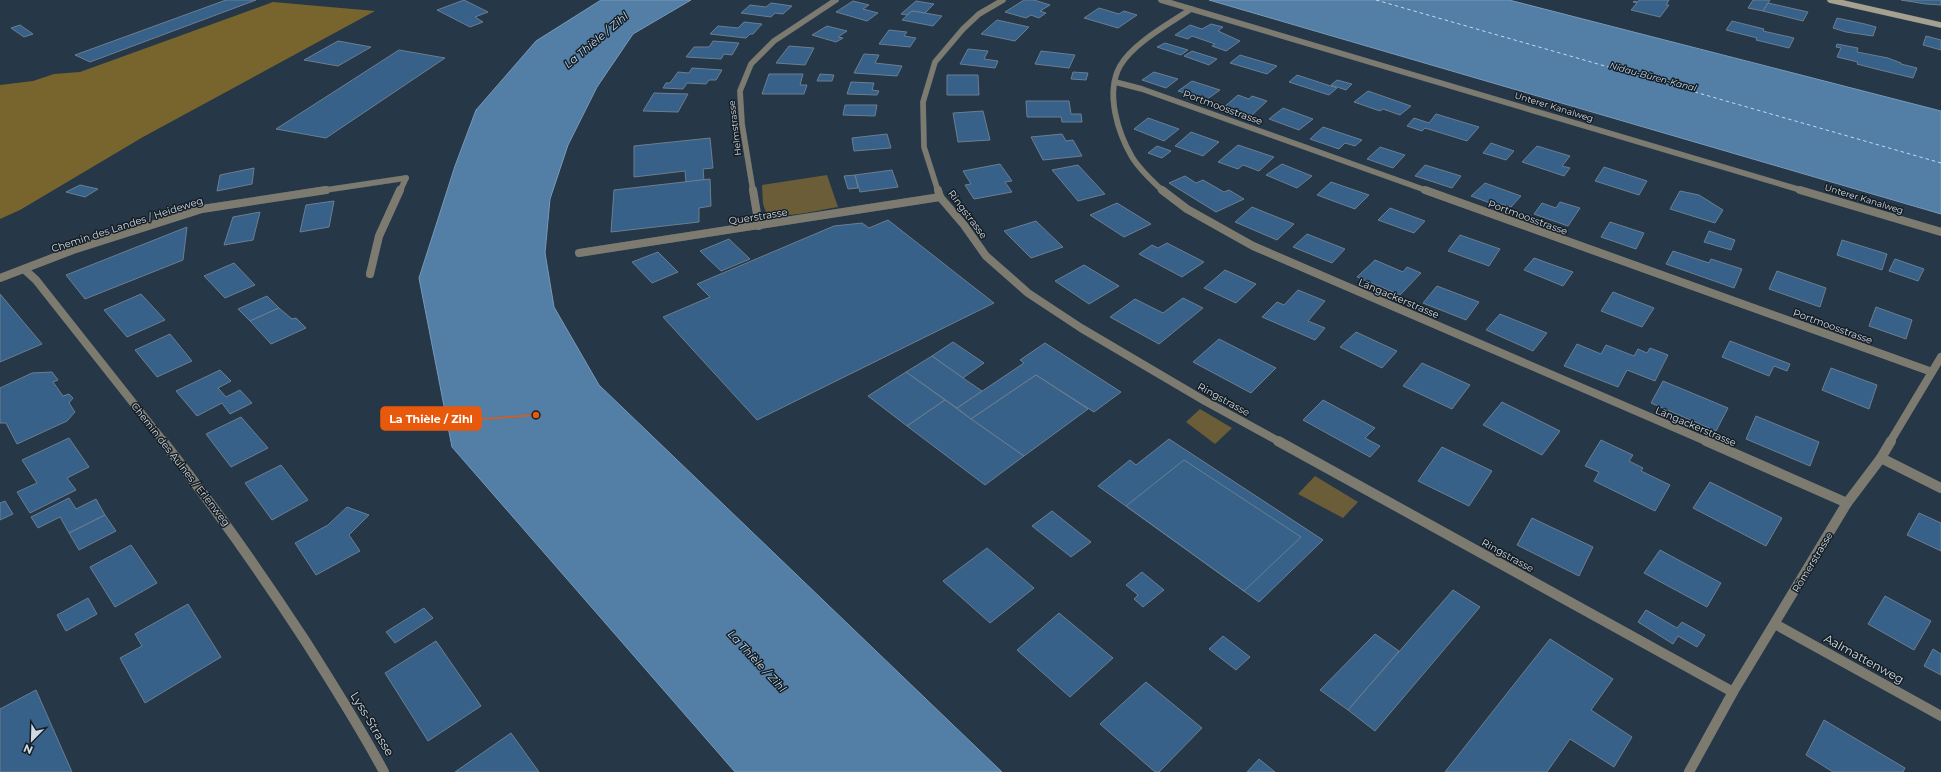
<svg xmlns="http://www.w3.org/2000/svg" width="1941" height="772" font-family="Montserrat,sans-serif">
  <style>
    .green { fill: #6a5d37 }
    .forest { fill: #77652d }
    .water { fill: #537ea6; stroke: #789ab9 }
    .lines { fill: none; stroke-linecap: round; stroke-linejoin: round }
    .ferry { stroke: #c1daf2; stroke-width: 1; stroke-dasharray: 3.5 3; stroke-linecap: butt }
    .building { fill: #376188; stroke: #6b7e91 }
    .minor-far2-casing { stroke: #445463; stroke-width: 6 }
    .minor-far1-casing { stroke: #445463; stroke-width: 8 }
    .minor-casing { stroke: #445463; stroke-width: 10 }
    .secondary-casing { stroke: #445463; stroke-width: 6 }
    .minor-far2 { stroke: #7d7a6f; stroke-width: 5.5 }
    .minor-far1 { stroke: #7d7a6f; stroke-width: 8 }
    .minor { stroke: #7d7a6f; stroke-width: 10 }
    .secondary { stroke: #a6a090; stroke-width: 5.5 }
    .labels { text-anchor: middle; stroke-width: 3; stroke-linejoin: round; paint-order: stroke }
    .far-water-label { font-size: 9px; font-style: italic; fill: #c1daf2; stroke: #161e25 }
    .far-street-label { font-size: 9px; fill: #cfdae4; stroke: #161e25 }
    .street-label { font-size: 10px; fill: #cfdae4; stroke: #161e25 }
    .water-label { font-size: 11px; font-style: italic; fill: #c1daf2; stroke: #161e25 }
    .near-street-label { font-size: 12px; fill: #cfdae4; stroke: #161e25 }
    .leader { fill: none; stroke: #e8590c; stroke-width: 1.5 }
    .callout-dot { fill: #e8590c; stroke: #161e25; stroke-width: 1.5 }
    .callout { fill: #e8590c; stroke: #e8590c; stroke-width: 1.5 }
    .callout-label { font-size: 11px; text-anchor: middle; font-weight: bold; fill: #fff }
  </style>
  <rect width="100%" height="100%" fill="#263747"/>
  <g class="green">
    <path d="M827 175 838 207C815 210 789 220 766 212L763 204 762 185Z"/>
    <path d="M1200 409 1232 428 1215 444 1186 422Z"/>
    <path d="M1315 476 1358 502 1343 518 1298 494Z"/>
  </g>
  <path class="forest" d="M273 2 375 11 143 137 20 210 0 219V85L33 81 54 74 80 72Z"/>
  <g class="water">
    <path d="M601 0H691L633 34 597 87 568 145 550 199 545 253 554 307 599 385 1002 772H735L452 447 419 278 455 166 476 110 536 41Z"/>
    <path d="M1209 0H1509L1941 111V214Z"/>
  </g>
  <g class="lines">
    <path class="ferry" d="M1376 0 1941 163"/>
  </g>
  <g class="building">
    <path d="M226 0H256L90 62 75 55Z"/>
    <path d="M464 0 488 12 475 17 483 22 470 27 437 10Z"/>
    <path d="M1024 0H1034L1050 5 1040 11 1046 13 1039 18 1031 15 1026 18 1005 12Z"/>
    <path d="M1639 0H1669L1666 5H1669L1660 17 1631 10 1637 3 1633 2 1634 1 1638 2Z"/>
    <path d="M1753 0H1770L1763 11 1748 8Z"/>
    <path d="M1901 0H1941V5L1926 4Z"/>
    <path d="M853 1 869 5 863 9 878 13 867 21 836 12Z"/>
    <path d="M916 1 934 4 925 13 912 11 907 15 901 14Z"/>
    <path d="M771 3 792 6 783 14 775 13 771 17 741 13 750 5 766 7Z"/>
    <path d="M1768 3 1808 12 1803 21 1763 11Z"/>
    <path d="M1099 8 1119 14 1124 11 1137 15 1118 28 1084 18Z"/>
    <path d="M912 11 925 13 942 16 933 26 902 20Z"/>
    <path d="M1837 18 1865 24 1876 27 1873 36 1846 32 1833 28Z"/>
    <path d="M997 20 1029 27 1015 41 981 34Z"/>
    <path d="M1732 21 1764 29 1763 31 1794 38 1789 48 1756 40 1757 38 1726 30Z"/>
    <path d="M744 22 762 24 753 34H750L746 38 710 34 718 26 738 28Z"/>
    <path d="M1211 24 1223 27 1218 31 1240 41 1226 51 1212 46 1215 44 1192 36 1188 39 1175 35 1190 25 1202 29Z"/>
    <path d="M20 25 33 34 24 37 11 28Z"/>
    <path d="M827 26 847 31 838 37 843 38 836 42 812 35Z"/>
    <path d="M889 30 907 32 904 36 916 38 910 47 879 44Z"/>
    <path d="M1926 36 1941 40V50L1923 45Z"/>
    <path d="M338 41 371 47 338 66 304 60Z"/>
    <path d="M713 41 739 43 732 55 724 54 721 59 686 57 694 47H709Z"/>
    <path d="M1165 43 1188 50 1181 55 1157 47Z"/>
    <path d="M1837 44 1858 48 1857 52 1888 58 1901 63V64L1917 68 1913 78 1872 68 1857 64 1858 62 1837 57 1841 48 1836 47Z"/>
    <path d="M789 46 814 48 805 65 776 63Z"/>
    <path d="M968 49 988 51 984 59 998 61 995 68 960 64Z"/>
    <path d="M399 50 445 58 326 138 276 129Z"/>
    <path d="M1041 51 1075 55 1069 68 1035 64Z"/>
    <path d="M1192 51 1217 59 1209 65 1184 56Z"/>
    <path d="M864 54 879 55 875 63 902 66 897 76 854 73Z"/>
    <path d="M1240 55 1277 66 1267 74 1230 63Z"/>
    <path d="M692 68 722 70 716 80H709L706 84 687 83 683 89 663 88 666 83H670L678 72 689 73Z"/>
    <path d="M1073 72 1088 73 1086 80 1071 79Z"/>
    <path d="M1154 72 1178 79 1166 88 1142 80Z"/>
    <path d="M769 74H803L800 85H807L804 94H762Z"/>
    <path d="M820 74 834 75 832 81H817Z"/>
    <path d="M947 75H978L979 95H947Z"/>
    <path d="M1297 75 1337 88 1329 95 1289 82Z"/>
    <path d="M1337 80 1352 84 1346 90 1331 85Z"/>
    <path d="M1192 81 1220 90 1206 100 1178 91Z"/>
    <path d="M851 82 874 83 872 90 879 91 877 95 847 94Z"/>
    <path d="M1368 91 1411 106 1400 115 1383 109 1380 111 1354 102Z"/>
    <path d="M654 93 688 94 678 112 643 111Z"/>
    <path d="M1238 95 1249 99 1252 96 1267 101 1250 117 1223 108Z"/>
    <path d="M1026 101H1069L1071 114H1081L1082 122H1062L1061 117H1027Z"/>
    <path d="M845 105H877L875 116 843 115Z"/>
    <path d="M1283 108 1313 119 1299 130 1269 119Z"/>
    <path d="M983 111 990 140 958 142 953 113Z"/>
    <path d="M1436 114 1479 127 1467 141 1425 128 1422 131 1407 126 1414 118 1429 123Z"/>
    <path d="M1148 118 1179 129 1164 141 1134 129Z"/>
    <path d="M1323 127 1362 140 1355 146 1345 143 1339 149 1310 139Z"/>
    <path d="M1191 132 1219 142 1203 156 1175 146Z"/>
    <path d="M887 134 891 148 854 151 852 138Z"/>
    <path d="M1062 134 1066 141 1073 140 1082 156 1043 160 1031 137Z"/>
    <path d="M710 138 713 168 703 169 704 180 686 182 685 171 634 177V146Z"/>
    <path d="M1491 143 1514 151 1506 160 1483 153Z"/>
    <path d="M1238 145 1274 157 1259 171 1243 165 1238 169 1218 162Z"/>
    <path d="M1157 146 1171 151 1162 158 1148 153Z"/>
    <path d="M1537 146 1570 156 1562 166 1570 168 1564 176 1522 162Z"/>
    <path d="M1380 147 1405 155 1393 168 1367 159Z"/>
    <path d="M1000 164 1012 181 1005 182 1012 192 974 199 965 185 971 184 963 171Z"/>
    <path d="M1282 164 1312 176 1297 188 1266 175Z"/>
    <path d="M1078 165 1105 194 1078 201 1052 170Z"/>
    <path d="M1425 165 1461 176 1452 188 1415 176Z"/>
    <path d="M1604 167 1647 181 1639 195 1595 181Z"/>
    <path d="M254 168 252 184 217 191 220 175Z"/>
    <path d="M892 170 898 187 860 192 855 175Z"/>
    <path d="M855 175 858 188 848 189 844 176Z"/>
    <path d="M1185 176 1196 183 1203 180 1224 192 1229 190 1244 199 1216 212 1169 183Z"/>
    <path d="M710 179 711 206 699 208V222L611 232 614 190Z"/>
    <path d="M1331 182 1369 195 1355 209 1317 195Z"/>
    <path d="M1485 183 1521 196 1511 207 1501 204 1498 206 1471 196Z"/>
    <path d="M80 185 98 189 85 197 66 192Z"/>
    <path d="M1680 191 1699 195 1723 210 1715 223 1670 209Z"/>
    <path d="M334 201 329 227 300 232 306 205Z"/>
    <path d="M1560 202 1580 208 1568 226 1534 214 1542 203 1556 208Z"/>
    <path d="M1117 203 1151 224 1124 237 1090 215Z"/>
    <path d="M1252 207 1294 224 1277 240 1235 222Z"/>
    <path d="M1390 208 1425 221 1414 233 1378 220Z"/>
    <path d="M260 212 253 240 224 245 233 217Z"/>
    <path d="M888 220 994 303 757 420 663 317 710 297 697 284 834 226 862 223 869 228Z"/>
    <path d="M1036 221 1063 247 1031 258 1004 231Z"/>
    <path d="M1610 222 1644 233 1636 249 1601 237Z"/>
    <path d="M187 227 183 260 85 299 66 275Z"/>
    <path d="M1709 231 1735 240 1731 250 1704 242Z"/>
    <path d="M1307 234 1345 249 1332 263 1293 247Z"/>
    <path d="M1460 235 1500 249 1489 266 1448 251Z"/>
    <path d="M729 239 750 259 721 271 700 251Z"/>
    <path d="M1842 240 1887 254 1882 270 1837 255Z"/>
    <path d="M1167 243 1204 262 1182 277 1139 254 1152 245 1158 248Z"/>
    <path d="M1673 251 1709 263 1711 259 1742 269 1734 288 1666 264Z"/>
    <path d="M658 252 678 272 652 283 632 262Z"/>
    <path d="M1534 258 1573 272 1563 286 1524 270Z"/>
    <path d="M1895 259 1924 269 1918 281 1889 271Z"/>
    <path d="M1375 260 1403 272 1407 267 1421 273 1400 295 1357 277Z"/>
    <path d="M234 263 255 285 225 298 204 276Z"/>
    <path d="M1084 265 1119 286 1089 304 1055 281Z"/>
    <path d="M1225 270 1256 284 1236 303 1204 288Z"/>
    <path d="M1777 271 1826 288 1820 307 1769 289Z"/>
    <path d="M1437 286 1479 302 1466 320 1423 303Z"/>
    <path d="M1298 290 1325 301 1308 321 1325 328 1315 340 1262 317 1277 302 1284 305Z"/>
    <path d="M1613 292 1654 308 1642 327 1601 311Z"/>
    <path d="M0 294 42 344 0 362Z"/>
    <path d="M141 294 165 320 127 337 104 310Z"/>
    <path d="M267 296 279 308 250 321 238 309Z"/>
    <path d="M1183 298 1203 308 1159 344 1110 317 1135 299 1163 313Z"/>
    <path d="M1876 307 1912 320 1906 339 1869 326Z"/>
    <path d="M279 308 292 319 296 318 306 328 271 344 250 321Z"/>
    <path d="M1500 314 1547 333 1533 351 1486 330Z"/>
    <path d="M1356 332 1397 351 1382 368 1340 347Z"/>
    <path d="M170 334 192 361 157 377 135 350Z"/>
    <path d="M1219 339 1276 368 1251 393 1193 362Z"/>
    <path d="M1730 341 1790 364 1787 371 1774 366 1769 376 1722 357Z"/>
    <path d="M953 342 984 363 963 378 932 356Z"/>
    <path d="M1045 343 1121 392 1094 412 1036 375 971 419 957 408 1024 363 1020 360Z"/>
    <path d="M1577 344 1601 354 1606 345 1634 356 1638 349 1647 353 1650 348 1668 355 1655 381 1627 370 1618 387 1564 366Z"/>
    <path d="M932 356 963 378 982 391 957 408 906 372Z"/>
    <path d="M1422 363 1470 385 1452 409 1403 386Z"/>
    <path d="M1831 368 1877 385 1869 409 1822 390Z"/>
    <path d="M220 370 231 381 218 388 226 397 240 390 252 403 230 414 222 403 197 416 176 391Z"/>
    <path d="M52 372 58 380 53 382 63 396 69 394 73 398 69 403 75 412 67 421 17 444 6 423H0V388L32 373Z"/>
    <path d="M906 372 945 400 907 426 868 396Z"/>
    <path d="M1036 375 1088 409 1024 456 971 419Z"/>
    <path d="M1663 381 1728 408 1716 431 1651 403Z"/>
    <path d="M945 400 971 419 1024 456 985 485 907 426Z"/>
    <path d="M1323 400 1375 428 1365 438 1380 446 1370 457 1303 420Z"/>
    <path d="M1502 402 1560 431 1542 455 1483 425Z"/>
    <path d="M1756 416 1819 442 1810 466 1746 439Z"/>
    <path d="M241 417 268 448 231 467 206 434Z"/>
    <path d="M69 438 89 467 67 478 76 490 30 513 17 492 37 483 22 460Z"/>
    <path d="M1169 439 1323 540 1259 602 1098 486 1130 460 1136 465Z"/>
    <path d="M1601 440 1633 455 1629 461 1643 468 1641 471 1670 485 1655 511 1594 481 1599 472 1585 466Z"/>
    <path d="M1442 447 1492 471 1469 506 1418 481Z"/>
    <path d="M1184 460 1301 537 1244 591 1126 506Z"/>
    <path d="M281 465 308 500 272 520 245 483Z"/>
    <path d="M1710 482 1782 518 1766 546 1693 508Z"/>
    <path d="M69 498 76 509 96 499 105 515 69 533 60 517 38 528 31 517Z"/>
    <path d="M5 501 13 514 0 520V503Z"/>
    <path d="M347 507 369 515 349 535 360 551 316 575 295 543 328 525Z"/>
    <path d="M1052 511 1091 542 1071 557 1032 526Z"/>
    <path d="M1919 513 1941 523V551L1907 535Z"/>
    <path d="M105 515 116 531 79 550 69 533Z"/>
    <path d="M1532 518 1593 547 1579 576 1517 545Z"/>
    <path d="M131 545 157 583 115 607 90 567Z"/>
    <path d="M987 548 1034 588 990 623 943 581Z"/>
    <path d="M1660 550 1721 583 1707 607 1644 573Z"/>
    <path d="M1142 572 1164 590 1143 607 1134 599 1138 595 1126 585Z"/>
    <path d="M1453 590 1480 607 1375 731 1348 710Z"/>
    <path d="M1885 596 1931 621 1914 650 1868 624Z"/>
    <path d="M88 598 97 614 66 631 57 615Z"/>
    <path d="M188 604 221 657 145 703 120 658 142 646 135 634Z"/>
    <path d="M424 608 433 618 395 643 386 632Z"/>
    <path d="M1646 610 1677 628 1682 622 1705 635 1697 647 1678 636 1673 644 1638 622Z"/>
    <path d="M1059 613 1113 658 1070 697 1017 650Z"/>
    <path d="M1375 634 1399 651 1348 710 1320 690Z"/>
    <path d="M1223 636 1250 657 1236 670 1209 649Z"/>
    <path d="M1550 639 1613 679 1591 710 1632 737 1614 767 1570 739 1547 772H1445Z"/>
    <path d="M436 641 481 706 428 741 385 673Z"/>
    <path d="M1933 649 1941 654V675L1924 666Z"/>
    <path d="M1146 682 1202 728 1159 772H1155L1100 724Z"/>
    <path d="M36 690 72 772H0V709Z"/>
    <path d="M1824 720 1905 768 1903 772H1833L1806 755Z"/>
    <path d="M511 733 539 772H455Z"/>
    <path d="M1259 759 1275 772H1247Z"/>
  </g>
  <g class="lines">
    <defs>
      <g id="minor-far2">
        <path d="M1161 0 1804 191"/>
        <path d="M1115 82 1142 89 1428 191"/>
        <path d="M319 191 406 178"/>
        <path d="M400 191 406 178"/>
        <path d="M753 191 742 124 740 91 751 64 774 41 836 0"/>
        <path d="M938 191 924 147 923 102 935 62 963 29 979 14 1003 0"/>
        <path d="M1163 191C1152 181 1140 170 1132 157 1118 133 1105 93 1120 66 1133 43 1169 24 1191 9"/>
      </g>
      <g id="minor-far1">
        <path d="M753 190 759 226"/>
        <path d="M938 190 940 197 964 225 986 256 1028 293 1081 328 1205 401 1280 442"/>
        <path d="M1162 190 1187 209 1253 246 1708 442"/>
        <path d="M1425 190 1932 372"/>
        <path d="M1800 190 1941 232"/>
        <path d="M579 253 940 197"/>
        <path d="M24 269 36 280 164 442"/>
        <path d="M370 274 379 236 400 190"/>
        <path d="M0 278 73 250 202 209 326 190"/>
        <path d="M1890 442 1941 357"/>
      </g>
      <g id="minor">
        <path d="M163 441C214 506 261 573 306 642 333 685 360 727 384 772"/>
        <path d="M1278 441 1733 692"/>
        <path d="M1706 441 1847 503"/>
        <path d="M1881 458 1941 488"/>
        <path d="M1775 624 1941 716"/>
        <path d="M1689 772 1733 692 1847 503 1881 458 1891 441"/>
      </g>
      <path id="secondary" d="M1830 0 1941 25"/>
    </defs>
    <use href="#minor-far2" class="minor-far2-casing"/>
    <use href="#minor-far1" class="minor-far1-casing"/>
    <use href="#minor" class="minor-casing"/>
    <use href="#secondary" class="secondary-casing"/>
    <use href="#minor-far2" class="minor-far2"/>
    <use href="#minor-far1" class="minor-far1"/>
    <use href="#minor" class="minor"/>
    <use href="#secondary" class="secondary"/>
  </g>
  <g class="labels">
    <g class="far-water-label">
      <text transform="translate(1653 77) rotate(15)" y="3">Nidau-Büren-Kanal</text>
    </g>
    <g class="far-street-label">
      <text transform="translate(1554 107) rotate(17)" y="3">Unterer Kanalweg</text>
      <text transform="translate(735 128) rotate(-97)" y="3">Helmstrasse</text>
      <text transform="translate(1864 199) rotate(17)" y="3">Unterer Kanalweg</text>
    </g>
    <g class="street-label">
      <text transform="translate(1223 107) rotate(20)" y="4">Portmoosstrasse</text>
      <text transform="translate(968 214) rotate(53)" y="4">Ringstrasse</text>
      <text transform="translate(758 216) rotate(-9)" y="4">Querstrasse</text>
      <text transform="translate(1528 217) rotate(20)" y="4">Portmoosstrasse</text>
      <text transform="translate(127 224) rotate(-18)" y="4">Chemin des Landes / Heideweg</text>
      <text transform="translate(1399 298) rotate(23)" y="4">Längackerstrasse</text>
      <text transform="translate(1833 326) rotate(20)" y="4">Portmoosstrasse</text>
      <text transform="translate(1224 399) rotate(29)" y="4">Ringstrasse</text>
      <text transform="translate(1696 426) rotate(23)" y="4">Längackerstrasse</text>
      <text transform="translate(181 464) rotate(52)" y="4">Chemin des Aulnes / Erlenweg</text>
      <text transform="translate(1508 555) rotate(29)" y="4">Ringstrasse</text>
      <text transform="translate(1812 562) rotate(-59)" y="4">Römerstrasse</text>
    </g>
    <g class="water-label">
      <text transform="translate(596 40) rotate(-40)" y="4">La Thièle / Zihl</text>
      <text transform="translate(757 661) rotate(47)" y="4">La Thièle / Zihl</text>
    </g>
    <g class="near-street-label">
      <text transform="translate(1864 659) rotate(29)" y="4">Aalmattenweg</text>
      <text transform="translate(372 724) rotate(59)" y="4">Lyss-Strasse</text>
    </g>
  </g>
  <path class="leader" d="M536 415L481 419"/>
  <circle class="callout-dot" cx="536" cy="415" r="4"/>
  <rect class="callout" x="381" y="407" width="100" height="23" rx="4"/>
  <g class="callout-label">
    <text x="431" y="423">La Thièle / Zihl</text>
  </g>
  <g transform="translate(32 740) rotate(203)" stroke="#161e25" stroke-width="3" paint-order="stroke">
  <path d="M0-3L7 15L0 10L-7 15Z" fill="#cfdae4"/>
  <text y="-6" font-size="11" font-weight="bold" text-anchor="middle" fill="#cfdae4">N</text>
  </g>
</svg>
